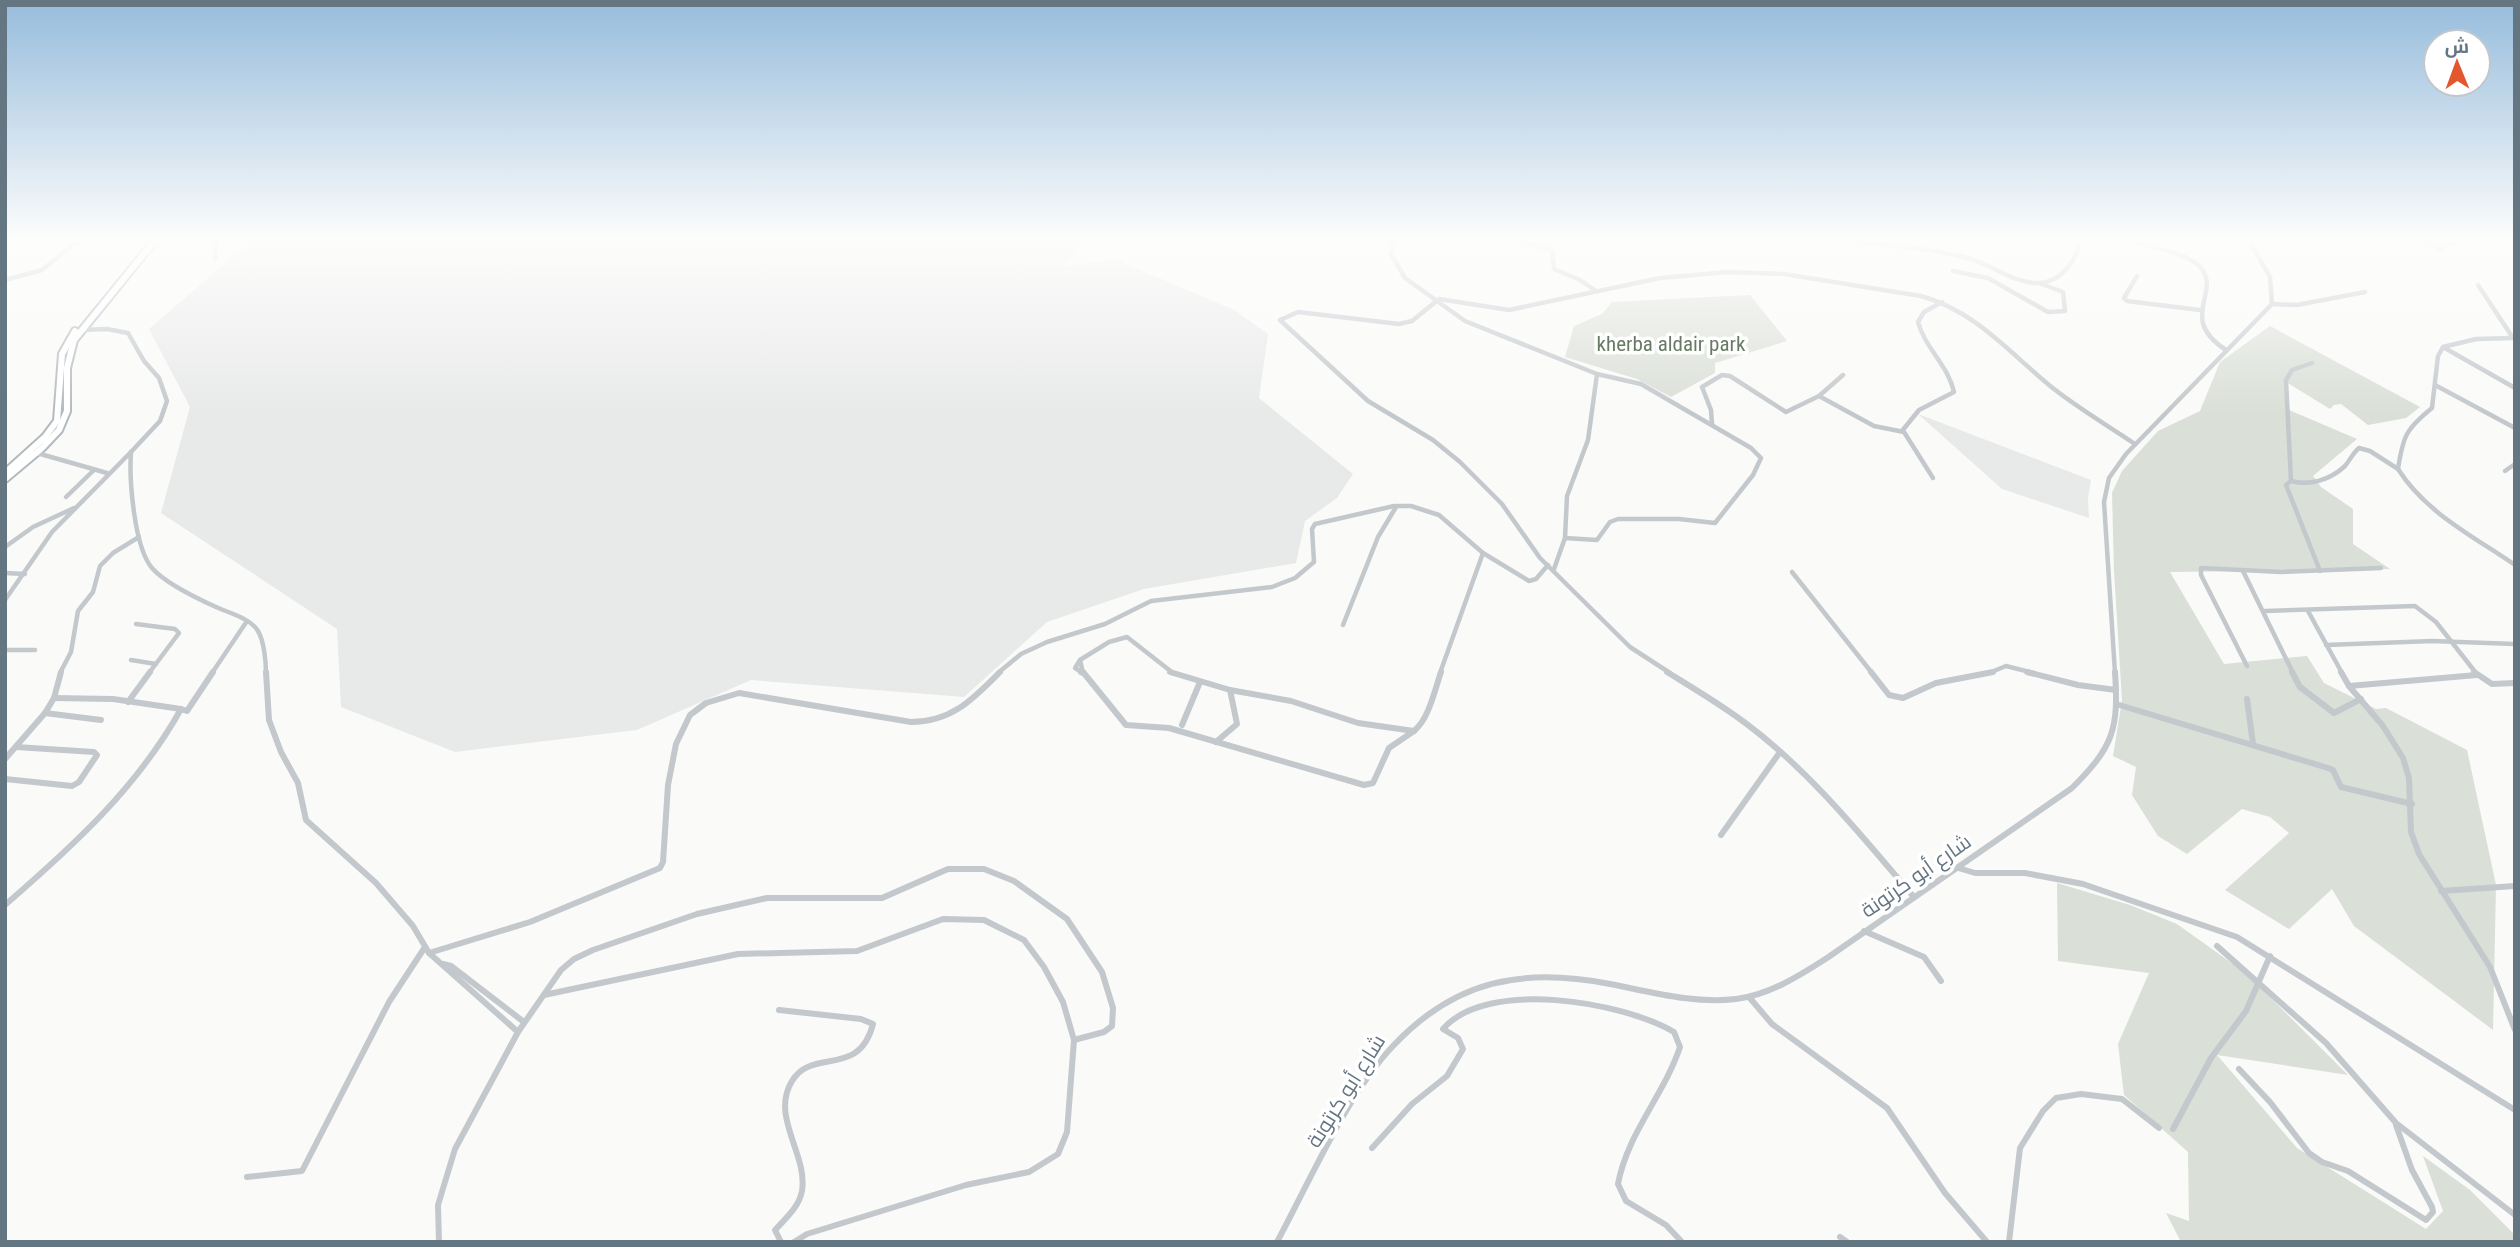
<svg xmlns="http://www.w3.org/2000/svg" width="2520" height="1247" font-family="'Roboto Condensed',Cairo,sans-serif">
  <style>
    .built { fill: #e8e9e9 }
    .green { fill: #dadfd7 }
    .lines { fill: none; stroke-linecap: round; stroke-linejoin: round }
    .secondary-casing { stroke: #b3babf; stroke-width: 10 }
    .street-far1 { stroke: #c3c8cc; stroke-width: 4.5 }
    .street { stroke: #c3c8cc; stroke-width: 6 }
    .secondary { stroke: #fff; stroke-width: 6 }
    .labels { text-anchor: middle; stroke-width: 7; stroke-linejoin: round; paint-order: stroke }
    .park-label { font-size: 21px; fill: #687a64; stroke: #fff }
    .street-label { font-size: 21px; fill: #657683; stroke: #fff }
  </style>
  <rect width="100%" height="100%" fill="#fafaf8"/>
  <g class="built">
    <path d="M253 239H1092L1062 266 1117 260 1234 310 1268 334 1259 398 1353 474 1337 498 1305 521 1296 563 1144 589 1047 622 964 697 751 680 637 730 455 752 341 707 337 629 161 513 190 407 149 329Z"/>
    <path d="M1918 414 2091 480 2088 498 2089 518 2002 489Z"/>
  </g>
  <g class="green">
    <path d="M1750 295 1787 341 1715 363V373L1671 397 1637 379 1565 357 1574 326 1602 314 1612 302Z"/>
    <path d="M2270 326 2420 407 2406 418 2368 425 2341 404 2334 405 2330 409 2286 382 2289 410 2357 439 2313 476 2321 487 2353 509V544L2390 569 2170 572 2224 664 2307 656 2324 683 2376 709 2386 708 2467 750 2496 885 2493 1030 2354 926 2332 889 2289 929 2225 890 2289 833 2270 817 2242 809 2187 854 2158 836 2132 795 2136 767 2113 756 2122 700 2114 571 2112 493 2122 471 2158 431 2200 411 2220 362Z"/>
    <path d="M2057 883 2130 905 2177 924 2247 974 2348 1075 2217 1055 2297 1148 2426 1229 2443 1211 2423 1156 2470 1190 2515 1235V1242H2181L2166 1213 2189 1221 2188 1152 2124 1095 2118 1044 2149 973 2058 961Z"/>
  </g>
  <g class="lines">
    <defs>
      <g id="secondary">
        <path d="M5 473 45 437 57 421 62 354 75 331"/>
        <path d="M5 479 42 448 59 430 67 411V368L74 340 156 239"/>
      </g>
    </defs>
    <use href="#secondary" class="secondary-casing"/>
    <g class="street-far1">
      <path d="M1397 239 1392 244 1391 254 1405 278 1465 321 1597 374 1641 384 1751 448 1761 458 1753 475 1715 523 1679 519H1618L1610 522 1597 540 1565 538"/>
      <path d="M1514 239 1552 250 1554 269 1580 280 1596 291"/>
      <path d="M1834 239C1878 245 1924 247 1968 258 1990 264 2015 284 2039 283 2061 282 2079 259 2079 239"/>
      <path d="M2127 239C2145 246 2191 253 2202 269 2220 294 2178 319 2226 350"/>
      <path d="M2424 239 2439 249 2464 239"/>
      <path d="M215 258 216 239"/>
      <path d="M1953 271 1988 278 2048 312 2065 311 2063 292 2039 283"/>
      <path d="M2137 276 2124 298 2127 301 2200 310"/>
      <path d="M5 280 42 270 73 245 90 239"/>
      <path d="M2478 285 2513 338"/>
      <path d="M2272 304 2297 305 2365 292"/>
      <path d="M82 330 107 329 128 333 144 361 159 378 167 401 160 421 131 452C129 479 134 547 152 568 166 584 196 598 216 607 229 613 250 618 258 631 264 641 266 662 266 673"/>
      <path d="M2443 347 2515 388"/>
      <path d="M2312 363 2292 370 2286 380 2291 481C2310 486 2330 480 2345 466 2350 460 2353 453 2359 448L2370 451 2398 469"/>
      <path d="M2435 385 2515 428"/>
      <path d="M1819 396 1874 426 1904 432 1933 478"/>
      <path d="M1712 424 1711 410 1702 387 1722 375 1730 376 1786 412 1819 396 1843 375"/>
      <path d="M1902 431 1919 410 1954 392C1948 365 1925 348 1918 322L1924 312 1942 302"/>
      <path d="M37 453 107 473"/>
      <path d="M2398 469C2403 436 2406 429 2432 408L2438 356 2443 347 2476 339 2513 338"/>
      <path d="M2398 469C2426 513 2473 536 2515 565"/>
      <path d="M2505 471 2515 464"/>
      <path d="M2291 481 2286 485 2320 571"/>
      <path d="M66 497 94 470"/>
      <path d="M5 547 33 527 74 508"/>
      <path d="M1554 569 1565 538 1567 496 1588 440 1597 374"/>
      <path d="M2243 571 2293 673"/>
      <path d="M1792 572 1872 673"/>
      <path d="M5 573 25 574"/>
      <path d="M5 600 52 532 131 452"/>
      <path d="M2265 611 2415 606 2436 622 2476 673"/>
      <path d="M2308 611 2342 673"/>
      <path d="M136 624 175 629 179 633 149 673"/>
      <path d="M1343 625 1378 537 1396 507"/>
      <path d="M2326 645 2432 641 2515 644"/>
      <path d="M5 650H35"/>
      <path d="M131 660 156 664"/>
      <path d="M1080 660 1075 668 1083 673"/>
      <path d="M2247 666 2201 575V568L2281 572 2381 568"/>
      <path d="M60 673 71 652 78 611 93 592 100 566 113 553 139 537"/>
      <path d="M212 673 247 621"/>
      <path d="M998 673 1021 654 1047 642 1105 624 1151 601 1272 587 1295 578 1314 562 1312 529 1315 524 1394 506H1411L1439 515 1483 553"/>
      <path d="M1083 673 1080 660 1109 642 1127 637 1173 673"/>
      <path d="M1440 673 1483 553 1529 581 1536 579 1548 565"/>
      <path d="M1670 673 1630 647 1540 558 1502 504 1460 462 1433 440 1368 401 1280 320 1298 312 1399 324 1412 321 1439 299 1509 310 1660 278 1727 272 1784 274 1921 296C1975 311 2008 351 2049 385 2076 407 2107 425 2135 444"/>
      <path d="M1989 673 2006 666 2034 673"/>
      <path d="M2115 673 2104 502 2109 478 2126 454 2272 304 2270 277 2248 239"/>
    </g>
    <g class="street">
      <path d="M266 672 269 720 281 752 298 783 306 820 376 883 413 926 429 953 518 1032"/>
      <path d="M1081 672 1083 673"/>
      <path d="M1083 672 1126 725 1169 728 1364 785 1373 783 1389 748 1414 731"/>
      <path d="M1170 672 1230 690 1291 701 1358 723 1414 731"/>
      <path d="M1667 672C1693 688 1720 704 1744 722 1809 770 1861 835 1913 896"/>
      <path d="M1871 672 1889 695 1903 698 1936 683 1993 672"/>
      <path d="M2027 672 2078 685 2116 690"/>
      <path d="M2292 672 2300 687 2334 713 2361 699"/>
      <path d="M2341 672 2349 686 2477 675"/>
      <path d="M2474 672 2492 684 2515 683"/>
      <path d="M2349 686 2383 726 2403 758 2409 778 2411 832 2419 854 2490 967 2515 1030"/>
      <path d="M54 698 113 699 181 709"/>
      <path d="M2247 699 2253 744"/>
      <path d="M128 702 150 672"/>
      <path d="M2116 704 2328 768 2333 770 2341 787 2412 804"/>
      <path d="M45 713 101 720"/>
      <path d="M1182 725 1200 682"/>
      <path d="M1414 731C1429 719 1435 689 1441 672"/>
      <path d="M1216 742 1237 724 1230 690"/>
      <path d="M5 759 45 713 54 698 61 672"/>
      <path d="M5 779 72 786 79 782 97 755 94 752 16 747"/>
      <path d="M1721 835 1780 752"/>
      <path d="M1955 867 1975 873H2025L2083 884 2237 937 2515 1110"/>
      <path d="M2441 891 2515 886"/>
      <path d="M5 905C73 846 137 788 181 709L187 711 213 672"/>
      <path d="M1864 931 1924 957 1941 981"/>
      <path d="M2217 946 2326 1043 2396 1123 2515 1215"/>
      <path d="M429 953 530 922 660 868 663 862 668 785 676 744 690 715 706 703 739 693 911 722C952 722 973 699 1000 672"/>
      <path d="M443 964 451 966 524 1022"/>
      <path d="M544 995 738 954 857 951 943 919 984 920 1024 940 1044 967 1063 1002 1074 1040 1067 1132 1058 1154 1029 1172 966 1185 807 1234 794 1242"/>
      <path d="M1749 997 1772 1024 1887 1108 1945 1193 1987 1242"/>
      <path d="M779 1010 861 1019 873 1024C859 1079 812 1047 792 1081 770 1117 808 1154 802 1191 799 1207 786 1218 775 1230L781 1242"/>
      <path d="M2239 1069 2270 1102 2309 1153 2322 1162 2348 1171 2426 1220 2433 1212 2432 1207 2412 1170 2396 1125"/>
      <path d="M2173 1129 2211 1058 2246 1011 2270 956"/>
      <path d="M1372 1148 1412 1104 1447 1076 1463 1049 1458 1038 1443 1029C1487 978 1623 1002 1674 1032L1680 1047C1664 1095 1627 1134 1618 1184L1626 1201 1666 1225 1682 1242"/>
      <path d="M247 1177 302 1171 389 1002 425 947"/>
      <path d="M1840 1237 1847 1242"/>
      <path d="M439 1242 438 1205 455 1149 518 1032 561 970 574 959 593 950 697 914 767 898H882L948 869H984L1014 881 1067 919 1102 972 1113 1008 1112 1026 1104 1032 1074 1040"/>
      <path d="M1277 1242C1309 1183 1347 1094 1393 1046 1455 980 1522 967 1610 984 1651 992 1694 1004 1736 999 1769 995 1799 976 1827 958L2072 788C2113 747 2119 730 2115 672"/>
      <path d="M2009 1242 2020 1148 2043 1111 2056 1098 2081 1094 2122 1099 2159 1128"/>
    </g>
    <use href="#secondary" class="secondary"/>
  </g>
  <linearGradient id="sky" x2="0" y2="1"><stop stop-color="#96bcdc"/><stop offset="0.58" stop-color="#fdfdfc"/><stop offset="1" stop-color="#fdfdfc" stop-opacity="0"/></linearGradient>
  <rect width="2520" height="414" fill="url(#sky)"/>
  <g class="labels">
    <g class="park-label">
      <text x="1671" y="351">kherba aldair park</text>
    </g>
    <g class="street-label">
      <text transform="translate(1916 876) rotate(-35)" y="7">شارع أبو كرتونة</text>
      <text transform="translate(1346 1091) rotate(-58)" y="7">شارع أبو كرتونة</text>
    </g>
  </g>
  <rect width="2520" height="1247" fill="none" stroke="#657683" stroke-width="14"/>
  <g transform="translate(2457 63) rotate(359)"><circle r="33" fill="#ffffff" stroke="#c1c8cd" stroke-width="2"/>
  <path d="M0-5L12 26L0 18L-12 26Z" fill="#e4572e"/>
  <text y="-10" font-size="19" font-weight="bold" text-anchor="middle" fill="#657683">ش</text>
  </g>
</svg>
